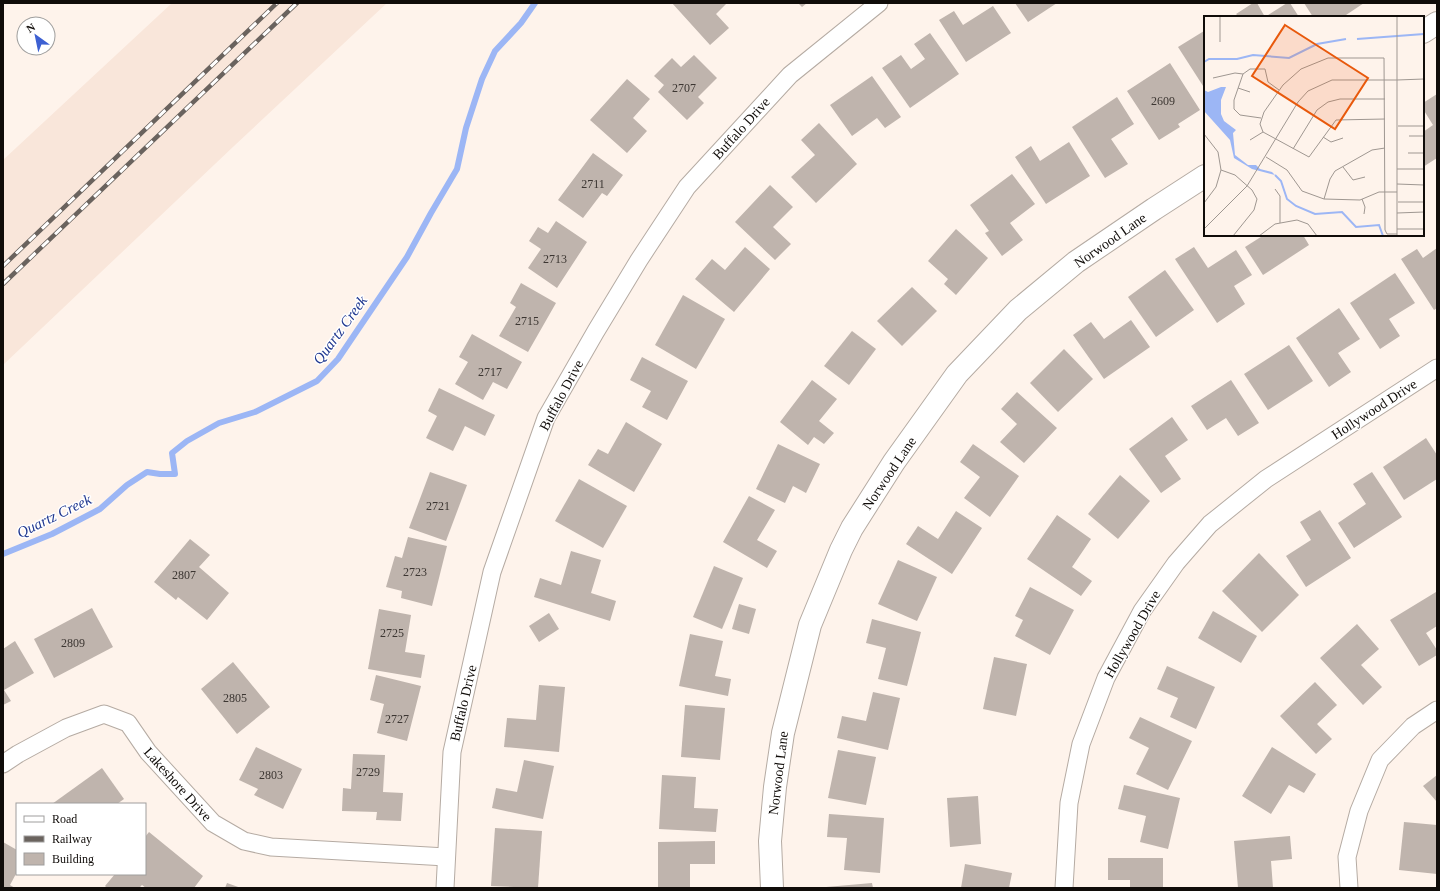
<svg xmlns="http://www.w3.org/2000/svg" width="1440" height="891" font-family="Georgia,serif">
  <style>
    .built { fill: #f9e6da }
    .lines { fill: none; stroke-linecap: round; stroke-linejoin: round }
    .stream { stroke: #9cb6f5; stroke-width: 6 }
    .building { fill: #bfb4ad }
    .street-casing { stroke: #b5aba3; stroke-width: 19 }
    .secondary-casing { stroke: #b5aba3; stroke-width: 24 }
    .street { stroke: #fff; stroke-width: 17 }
    .secondary { stroke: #fff; stroke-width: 22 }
    .rail-casing { stroke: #6a635e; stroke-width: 4.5 }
    .rail { stroke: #fff; stroke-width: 3; stroke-dasharray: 9; stroke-linecap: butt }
    .labels { text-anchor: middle; stroke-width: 3; stroke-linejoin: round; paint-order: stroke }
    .number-label { font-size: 12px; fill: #3c3632 }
    .street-label { font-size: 14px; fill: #100c09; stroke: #fff }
    .water-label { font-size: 15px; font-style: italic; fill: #1e368f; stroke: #fff }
    .inset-river { fill: none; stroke: #9cb6f5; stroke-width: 2 }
    .inset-road { fill: none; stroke: #9f9791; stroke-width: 1 }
    .view { fill: #e8590c; fill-opacity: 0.15; stroke: #e8590c; stroke-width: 2 }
    .inset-edge { fill: none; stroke: #100c09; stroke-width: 2 }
  </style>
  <rect width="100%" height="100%" fill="#fef3eb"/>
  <path class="built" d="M172 3H387L234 146 3 365V160Z"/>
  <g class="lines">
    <path class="stream" d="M3 554 52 534 100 509 127 485 147 472 160 474H175L172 453 187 441 219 423 255 412 317 381 338 359 407 257 431 213 457 169 466 128 482 79 495 51 521 23 535 3"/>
  </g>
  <g class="building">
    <path d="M672 3H727L716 14 729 28 710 45Z"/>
    <path d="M798 3H807L802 7Z"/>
    <path d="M1015 3H1057L1028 22Z"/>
    <path d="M1253 3H1257L1265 17 1287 3H1290L1299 17H1239L1236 14Z"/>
    <path d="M1304 3H1364L1343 17H1313Z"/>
    <path d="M993 6 1011 33 966 62 939 20 954 11 963 25Z"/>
    <path d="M1204 31 1205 33V89L1178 47Z"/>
    <path d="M930 33 959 74 910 108 882 68 901 55 911 69 925 59 914 44Z"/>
    <path d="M694 55 717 78 698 97 704 103 687 120 658 92 664 85 654 76 672 58 681 67Z"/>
    <path d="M1170 63 1200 110 1178 124 1180 127 1159 140 1127 91Z"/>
    <path d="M872 76 901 117 885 128 877 118 852 136 830 105Z"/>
    <path d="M627 79 650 99 633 118 647 131 627 153 590 120Z"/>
    <path d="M1437 94V158L1423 167V132L1433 125 1423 109V103Z"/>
    <path d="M1117 97 1134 124 1111 139 1128 164 1105 178 1072 127Z"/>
    <path d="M819 123 857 164 816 203 791 177 815 155 801 140Z"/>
    <path d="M1069 142 1090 176 1046 204 1015 157 1031 146 1040 161Z"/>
    <path d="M593 153 623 175 607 196 602 193 583 218 558 200Z"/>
    <path d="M1012 174 1035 204 1010 223 1023 240 1002 256 985 233 989 231 970 205Z"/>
    <path d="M770 185 793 207 773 227 791 244 775 260 735 222Z"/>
    <path d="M556 221 587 242 557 288 528 268 541 249 529 241 538 227 548 233Z"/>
    <path d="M956 229 988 258 956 295 944 284 948 279 928 261Z"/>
    <path d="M1264 235H1303L1309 245 1263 275 1245 247Z"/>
    <path d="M745 247 770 269 734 312 695 279 712 259 725 270Z"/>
    <path d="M1194 247 1208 268 1236 250 1252 275 1234 286 1245 304 1217 323 1175 259Z"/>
    <path d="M1437 248V308L1434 310 1401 259 1417 249 1423 258Z"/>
    <path d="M1165 270 1194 310 1156 337 1128 297Z"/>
    <path d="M1395 273 1415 303 1389 319 1400 336 1380 349 1350 303Z"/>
    <path d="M521 283 556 303 528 352 499 336 516 307 510 303Z"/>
    <path d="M912 287 937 311 902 346 877 321Z"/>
    <path d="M683 295 725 319 696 369 655 345Z"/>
    <path d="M1339 308 1360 339 1338 353 1351 372 1329 387 1296 338Z"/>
    <path d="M1131 320 1150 347 1104 379 1073 335 1091 322 1104 339Z"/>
    <path d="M852 331 876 349 849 385 824 366Z"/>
    <path d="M472 334 522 362 507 389 493 382 483 400 455 384 468 362 459 357Z"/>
    <path d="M1289 345 1313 381 1268 410 1244 374Z"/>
    <path d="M1064 349 1093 379 1058 412 1030 383Z"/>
    <path d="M642 357 688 381 667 420 642 407 651 391 630 380Z"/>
    <path d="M812 380 837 399 819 421 834 433 824 444 814 437 808 445 780 422Z"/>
    <path d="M1231 380 1259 423 1238 436 1226 418 1207 430 1191 406Z"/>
    <path d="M439 388 495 415 485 436 465 426 453 451 426 438 437 416 428 411Z"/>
    <path d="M1017 392 1057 428 1024 463 1000 442 1017 424 1001 409Z"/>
    <path d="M1172 417 1188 440 1165 456 1181 479 1161 493 1129 449Z"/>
    <path d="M626 422 662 444 634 492 588 465 598 449 608 454Z"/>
    <path d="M1426 438 1437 455V479L1404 500 1383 467Z"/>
    <path d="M778 444 820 464 806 493 793 486 785 503 756 489Z"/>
    <path d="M973 444 1019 476 990 517 964 498 980 477 960 462Z"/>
    <path d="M430 472 467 485 446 541 409 528Z"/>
    <path d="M1372 472 1402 517 1354 548 1338 523 1366 504 1353 484Z"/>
    <path d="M1120 475 1150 501 1118 539 1088 514Z"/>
    <path d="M579 479 627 506 603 548 555 521Z"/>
    <path d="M749 496 775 510 757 540 777 551 767 568 723 542Z"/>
    <path d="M1320 510 1351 558 1306 587 1286 556 1311 540 1300 522Z"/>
    <path d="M956 511 982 528 952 574 906 544 918 526 938 539Z"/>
    <path d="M1057 515 1091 539 1072 567 1092 581 1081 596 1027 559Z"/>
    <path d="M408 537 447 546 432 606 401 598 402 591 386 587 395 556 402 558Z"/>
    <path d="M190 539 210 555 199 567 229 593 207 620 178 597 176 600 154 582Z"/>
    <path d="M571 551 601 560 591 593 616 601 610 621 534 597 540 578 561 585Z"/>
    <path d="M1259 553 1299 595 1262 632 1222 591Z"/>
    <path d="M898 560 937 577 917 621 878 604Z"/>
    <path d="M714 566 743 578 722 629 693 617Z"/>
    <path d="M1030 587 1074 610 1050 655 1015 636 1023 620 1015 616Z"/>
    <path d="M1436 592 1437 594V626L1426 633 1437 650V655L1419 666 1390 620Z"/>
    <path d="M739 604 756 609 749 634 732 629Z"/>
    <path d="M92 608 113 647 54 678 34 639Z"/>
    <path d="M379 609 411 615 405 652 425 655 421 678 368 669Z"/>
    <path d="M1213 611 1257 636 1241 663 1198 638Z"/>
    <path d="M549 613 559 629 539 642 529 626Z"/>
    <path d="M872 619 921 632 907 686 878 679 886 648 866 643Z"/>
    <path d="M1357 624 1379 649 1361 665 1382 687 1363 705 1320 658Z"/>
    <path d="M690 634 723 641 715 676 731 679 728 696 679 686Z"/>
    <path d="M15 641 34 673 4 690 11 701 3 705V649Z"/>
    <path d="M994 657 1027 664 1016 716 983 709Z"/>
    <path d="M233 662 270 707 237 734 201 689Z"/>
    <path d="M1167 666 1215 687 1196 729 1170 717 1178 698 1157 689Z"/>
    <path d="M376 675 421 686 407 741 377 733 384 704 370 700Z"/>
    <path d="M1315 682 1337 705 1317 724 1332 739 1316 754 1280 716Z"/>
    <path d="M539 685 565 687 559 752 504 747 507 718 536 720Z"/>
    <path d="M873 692 900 698 888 750 837 738 842 716 866 721Z"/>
    <path d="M685 705 725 708 720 760 681 757Z"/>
    <path d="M1140 717 1192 741 1168 790 1136 774 1149 748 1129 738Z"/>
    <path d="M256 747 302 769 283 809 254 795 258 789 239 780Z"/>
    <path d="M1272 747 1316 774 1304 793 1289 785 1271 814 1242 796Z"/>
    <path d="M838 750 876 757 866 805 828 798Z"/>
    <path d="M353 754 385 755 383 792 403 793 401 821 376 820 377 812 342 811 343 788 351 789Z"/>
    <path d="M524 760 554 766 543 819 492 808 496 788 517 792Z"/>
    <path d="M102 768 124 799 117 804H52Z"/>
    <path d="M662 775 696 777 694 808 718 809 716 832 659 829Z"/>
    <path d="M1437 775V802L1423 786Z"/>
    <path d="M1124 785 1180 798 1168 849 1140 842 1146 816 1118 809Z"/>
    <path d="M978 796 981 844 950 847 947 798Z"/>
    <path d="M829 814 884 818 880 873 844 870 847 838 827 837Z"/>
    <path d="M1404 822 1437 825V874L1399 870Z"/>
    <path d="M495 828 542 831 538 888 491 886Z"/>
    <path d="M149 832 203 876 194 888H146L142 885 139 888H107L105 886 115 874H145V837Z"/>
    <path d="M1290 836 1292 859 1271 861 1273 888H1238L1234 841Z"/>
    <path d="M715 841V864H690V888H658V842Z"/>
    <path d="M3 842 17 850V872L10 885 15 888H3Z"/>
    <path d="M1108 858H1163V888H1130V880H1108Z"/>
    <path d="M965 864 1012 873 1009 888H961Z"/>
    <path d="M227 883 241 888H225Z"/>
    <path d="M872 883 873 888H826V887Z"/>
  </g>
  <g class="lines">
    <defs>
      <g id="street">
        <path d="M3 764 18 754 66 728 104 714 128 723 148 752 213 823 244 841 271 847 446 857"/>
        <path d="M445 888 452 752 492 572 546 418 596 331 639 260 687 187 790 75 879 3"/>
        <path d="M1064 888 1069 803 1081 744 1106 678 1142 611 1176 563 1210 524 1266 479 1437 368"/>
        <path d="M1349 888 1347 857 1359 811 1380 760 1413 726 1437 710"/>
      </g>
      <g id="secondary">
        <path d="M1423 32 1437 23"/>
        <path d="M772 888 770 841 775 787 783 733 810 625 841 550 852 528 894 462 957 374 1018 310 1076 262 1154 209 1205 176"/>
      </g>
    </defs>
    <use href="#street" class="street-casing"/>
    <use href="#secondary" class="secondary-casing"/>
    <use href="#street" class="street"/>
    <use href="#secondary" class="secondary"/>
    <defs>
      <g id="rail">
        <path d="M3 266 277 3"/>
        <path d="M3 284 297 3"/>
      </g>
    </defs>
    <use href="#rail" class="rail-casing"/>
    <use href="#rail" class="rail"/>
  </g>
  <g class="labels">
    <g class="number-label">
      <text x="684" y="92">2707</text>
      <text x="1163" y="105">2609</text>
      <text x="593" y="188">2711</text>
      <text x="555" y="263">2713</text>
      <text x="527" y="325">2715</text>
      <text x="490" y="376">2717</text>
      <text x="438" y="510">2721</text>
      <text x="415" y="576">2723</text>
      <text x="184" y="579">2807</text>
      <text x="392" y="637">2725</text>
      <text x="73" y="647">2809</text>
      <text x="235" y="702">2805</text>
      <text x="397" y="723">2727</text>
      <text x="368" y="776">2729</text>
      <text x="271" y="779">2803</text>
    </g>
    <g class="street-label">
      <text transform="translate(741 128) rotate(-48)" y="5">Buffalo Drive</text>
      <text transform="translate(1110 240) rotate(-35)" y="5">Norwood Lane</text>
      <text transform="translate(561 395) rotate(-62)" y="5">Buffalo Drive</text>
      <text transform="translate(1374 409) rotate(-33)" y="5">Hollywood Drive</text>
      <text transform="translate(889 473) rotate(-56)" y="5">Norwood Lane</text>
      <text transform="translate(1132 634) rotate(-60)" y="5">Hollywood Drive</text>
      <text transform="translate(463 703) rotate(-77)" y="5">Buffalo Drive</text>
      <text transform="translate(778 773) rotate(-83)" y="5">Norwood Lane</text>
      <text transform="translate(178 784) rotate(48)" y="5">Lakeshore Drive</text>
    </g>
    <g class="water-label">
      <text transform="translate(340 330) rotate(-54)" y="5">Quartz Creek</text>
      <text transform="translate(54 516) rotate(-26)" y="5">Quartz Creek</text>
    </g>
  </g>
  <g transform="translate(1204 16)">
    <rect width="220" height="220" fill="#fef3eb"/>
    <path d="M17 71H22L17 84V98L20 105 32 114 29 117 31 139 44 149H52L56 153 68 156 71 159 48 153 30 142 26 124 0 95V74L4 76Z" fill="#9cb6f5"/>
    <path class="inset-river" d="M153 23 220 18M0 46 5 43H33L49 39 85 42 113 28 142 23M71 159 77 165 83 183 92 190 111 198 138 196 152 211 175 209 179 220"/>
    <path class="inset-road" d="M193 0V220M16 26V0M9 62 31 57 39 58M193 64 220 63M34 72 46 76M57 102 36 99 30 93V84L39 58 46 53H61L64 66 75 74M194 110H220M59 116 56 108 60 96 79 69 97 53 124 42H180L181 214 183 218H193M59 116 105 141 132 104 181 103M0 118 14 136 17 154 12 171 0 187M205 120H220M119 121 127 126 139 122M46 124 59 116M89 133 113 94 124 86 136 83H181M204 137H220M62 141 83 154 98 175 120 183 156 184 175 176H193M139 151 149 164 161 161M193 153H220M17 154 31 159 48 174 53 183 50 194 29 220M193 168 220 169M71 173 76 180V207M120 183 126 163 131 155 168 134 181 132M158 183 161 191 160 198M194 186H220M193 197 220 196M0 213 43 170 94 86 104 75 128 64H193M193 213H220M55 220 71 208 93 204 104 208 113 220"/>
    <path class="view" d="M81 9 164 62 131 113 48 60Z"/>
    <rect width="220" height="220" class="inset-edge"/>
  </g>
  <rect width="1440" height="891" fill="none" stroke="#100c09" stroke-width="8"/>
  <rect x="16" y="803" width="130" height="72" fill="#ffffff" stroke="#9f9e9d"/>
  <rect x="24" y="816" width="20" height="6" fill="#ffffff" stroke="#9f9e9d"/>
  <text x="52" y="823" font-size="12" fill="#100c09">Road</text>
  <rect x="24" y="836" width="20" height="6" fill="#6a635e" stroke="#9f9e9d"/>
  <text x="52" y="843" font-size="12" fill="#100c09">Railway</text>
  <rect x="24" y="853" width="20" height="12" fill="#bfb4ad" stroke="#9f9e9d"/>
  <text x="52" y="863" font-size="12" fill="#100c09">Building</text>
  <g transform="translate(36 36) rotate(327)"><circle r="19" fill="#ffffff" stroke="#9f9e9d"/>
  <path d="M0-3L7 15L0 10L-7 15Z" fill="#3d60d2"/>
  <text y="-6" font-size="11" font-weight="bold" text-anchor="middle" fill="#100c09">N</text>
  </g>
</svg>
